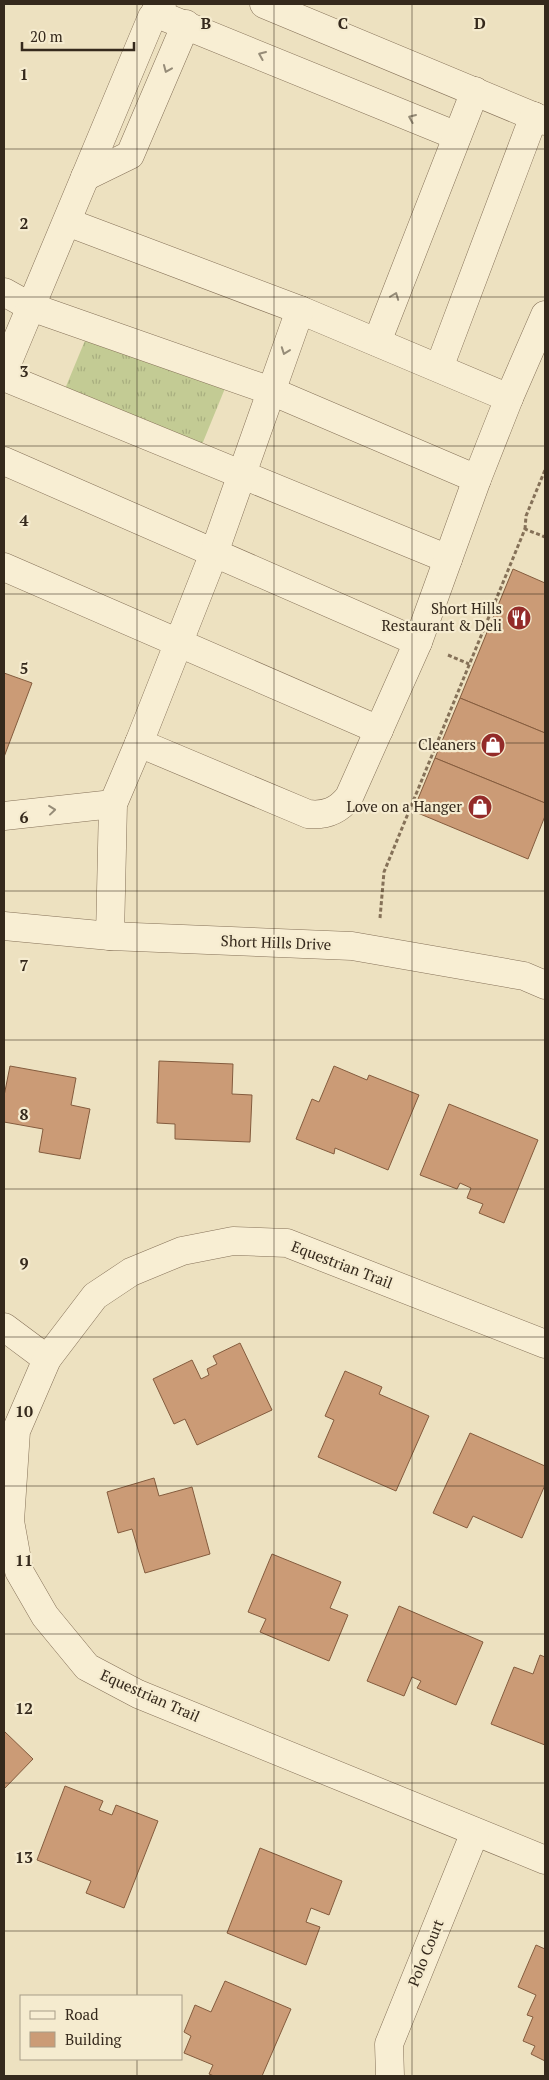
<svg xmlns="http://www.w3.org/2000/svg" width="549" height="2080" font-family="'PT Serif',serif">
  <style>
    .grass { fill: url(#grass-tufts) }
    .building { fill: #cb9b76; stroke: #845c3e }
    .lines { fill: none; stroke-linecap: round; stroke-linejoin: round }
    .minor-casing { stroke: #857158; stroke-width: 29 }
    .path { stroke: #857158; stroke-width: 3; stroke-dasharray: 4 2.5; stroke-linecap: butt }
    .minor { stroke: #f8eed3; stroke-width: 28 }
    .oneway { stroke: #968c78 }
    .grid { fill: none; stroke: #35291c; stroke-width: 1; stroke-opacity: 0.55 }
    .labels { text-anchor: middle; stroke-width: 4.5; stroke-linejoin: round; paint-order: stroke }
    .poi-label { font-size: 15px; fill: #35291c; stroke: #f5ebcf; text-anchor: end }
    .street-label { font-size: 15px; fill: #35291c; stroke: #f5ebcf }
    .grid-label { font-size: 16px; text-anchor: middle; font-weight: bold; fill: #35291c; stroke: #f5ebcf; stroke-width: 4.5; stroke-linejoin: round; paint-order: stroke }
  </style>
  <defs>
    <pattern id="grass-tufts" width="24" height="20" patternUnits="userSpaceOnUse" patternTransform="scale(1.25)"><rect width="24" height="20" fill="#c3cb94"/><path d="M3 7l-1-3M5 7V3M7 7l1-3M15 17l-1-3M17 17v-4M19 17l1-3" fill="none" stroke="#a8ae7f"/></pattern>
  </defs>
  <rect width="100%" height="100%" fill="#ede1c0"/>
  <path class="grass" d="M91 326 228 381 192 469 55 413Z"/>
  <g class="building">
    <path d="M513 569 545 583V733L460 698Z"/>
    <path d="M4 673 32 683 4 757Z"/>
    <path d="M460 698 545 733V803L435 758Z"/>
    <path d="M435 758 545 803V816L528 859 413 811Z"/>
    <path d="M159 1061 233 1064 232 1094 252 1095 250 1142 175 1139V1124L157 1123Z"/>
    <path d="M10 1066 76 1078 71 1105 90 1109 80 1159 39 1152 43 1129 4 1122V1096Z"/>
    <path d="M334 1066 367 1080 369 1075 419 1095 388 1170 335 1148 334 1154 296 1139 312 1099 319 1102Z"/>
    <path d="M449 1104 538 1140 504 1223 479 1213 483 1204 467 1198 471 1188 460 1183 457 1189 420 1175Z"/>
    <path d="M240 1343 272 1410 197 1445 185 1419 174 1424 153 1379 192 1360 201 1379 209 1375 207 1369 217 1364 213 1356Z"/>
    <path d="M345 1371 382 1387 379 1394 429 1416 396 1491 318 1457 334 1420 325 1416Z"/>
    <path d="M470 1433 545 1466V1485L522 1538 473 1516 467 1528 433 1513Z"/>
    <path d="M154 1478 159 1496 192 1487 210 1554 145 1573 132 1529 118 1533 107 1492Z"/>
    <path d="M272 1554 341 1582 330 1608 348 1615 329 1661 260 1632 266 1619 248 1612Z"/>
    <path d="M399 1606 483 1642 456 1705 417 1688 421 1681 412 1677 404 1696 367 1681Z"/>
    <path d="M540 1655 545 1657V1745L491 1724 514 1667 533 1674Z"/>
    <path d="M4 1731 33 1759 4 1789Z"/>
    <path d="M65 1786 103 1801 99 1810 112 1815 116 1805 158 1821 124 1908 86 1893 91 1881 37 1860Z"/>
    <path d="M260 1848 342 1881 329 1915 311 1908 306 1922 320 1927 306 1965 227 1933Z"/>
    <path d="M536 1945 545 1949V2061L531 2054 535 2046 523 2041 533 2017 527 2015 536 1995 518 1987Z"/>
    <path d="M225 1981 291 2009 262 2076H214L209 2074 213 2065 184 2053 191 2036 184 2032 195 2005 211 2012Z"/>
  </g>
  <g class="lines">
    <defs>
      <g id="minor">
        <path d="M264 4 545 121"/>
        <path d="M155 13 457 136"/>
        <path d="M85 177 130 155 186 24"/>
        <path d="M67 222 300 310 509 398 545 315"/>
        <path d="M4 292 31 307 271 391 477 479 509 398"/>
        <path d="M377 342 475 91"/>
        <path d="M439 368 534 116"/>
        <path d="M4 371 152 17 162 4"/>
        <path d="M4 377 448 559"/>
        <path d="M4 461 418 642 349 797C338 811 326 816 308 814L139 743"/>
        <path d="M4 567 379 730"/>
        <path d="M418 642 477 479"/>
        <path d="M4 816 113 804"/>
        <path d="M4 926 110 936 352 946 524 976 545 985"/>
        <path d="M110 936 113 804 139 743 214 553 300 310"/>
        <path d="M4 1327 47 1359"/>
        <path d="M545 1344 287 1243 233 1241 182 1251 131 1272 95 1296 47 1359 16 1431 10 1521 19 1571 45 1616 87 1667 138 1694 545 1860"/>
        <path d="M390 2076 389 2044 475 1832"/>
      </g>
    </defs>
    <use href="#minor" class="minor-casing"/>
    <g class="path">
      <path d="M525 529 526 516 545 470"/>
      <path d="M448 655 469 664"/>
      <path d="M380 918 384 872 525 529 545 537"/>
    </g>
    <use href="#minor" class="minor"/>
  </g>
  <defs><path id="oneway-chevron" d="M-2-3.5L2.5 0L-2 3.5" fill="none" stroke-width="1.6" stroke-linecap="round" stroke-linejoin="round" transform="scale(1.25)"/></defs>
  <g class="oneway">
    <use href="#oneway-chevron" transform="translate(262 55) rotate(-157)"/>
    <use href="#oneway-chevron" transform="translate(167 69) rotate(113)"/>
    <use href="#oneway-chevron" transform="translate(412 118) rotate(-157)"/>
    <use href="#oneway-chevron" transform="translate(395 296) rotate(-69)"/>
    <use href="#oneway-chevron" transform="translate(285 351) rotate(110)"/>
    <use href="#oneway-chevron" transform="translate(52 810) rotate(-6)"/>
  </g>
  <path class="grid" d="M137 4V1996M274 4V2076M412 4V2076M4 149H545M4 297H545M4 446H545M4 594H545M4 743H545M4 891H545M4 1040H545M4 1189H545M4 1337H545M4 1486H545M4 1634H545M4 1783H545M4 1931H545M137 2059V2076"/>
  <defs>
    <symbol id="restaurant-disc" viewBox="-11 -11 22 22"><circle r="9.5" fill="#932b29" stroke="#f5ebcf"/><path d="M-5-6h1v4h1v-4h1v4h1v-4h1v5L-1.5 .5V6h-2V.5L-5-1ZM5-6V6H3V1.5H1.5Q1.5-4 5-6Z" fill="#fff"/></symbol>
    <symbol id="shop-disc" viewBox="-11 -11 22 22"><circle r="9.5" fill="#932b29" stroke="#f5ebcf"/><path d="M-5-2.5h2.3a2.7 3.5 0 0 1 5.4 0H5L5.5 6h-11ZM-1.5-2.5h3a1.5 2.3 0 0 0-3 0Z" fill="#fff"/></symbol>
  </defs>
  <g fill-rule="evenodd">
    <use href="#restaurant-disc" x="505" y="604" width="28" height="28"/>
    <use href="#shop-disc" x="479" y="731" width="28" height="28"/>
    <use href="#shop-disc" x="466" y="793" width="28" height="28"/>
  </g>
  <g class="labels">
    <g class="poi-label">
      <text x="502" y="614">Short Hills<tspan x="502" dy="17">Restaurant &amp; Deli</tspan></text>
      <text x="476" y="750">Cleaners</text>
      <text x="462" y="812">Love on a Hanger</text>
    </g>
    <g class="street-label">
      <text transform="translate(276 943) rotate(2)" y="5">Short Hills Drive</text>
      <text transform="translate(342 1265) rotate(21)" y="5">Equestrian Trail</text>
      <text transform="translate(150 1696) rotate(24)" y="5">Equestrian Trail</text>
      <text transform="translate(426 1953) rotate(-68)" y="5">Polo Court</text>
    </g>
  </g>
  <g class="grid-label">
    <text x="206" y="29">B</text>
    <text x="343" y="29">C</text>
    <text x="480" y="29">D</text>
    <text x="24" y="80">1</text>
    <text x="24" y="229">2</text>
    <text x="24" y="377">3</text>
    <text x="24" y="526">4</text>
    <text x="24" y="674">5</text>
    <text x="24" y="823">6</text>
    <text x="24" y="971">7</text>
    <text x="24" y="1120">8</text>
    <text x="24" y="1269">9</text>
    <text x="24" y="1417">10</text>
    <text x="24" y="1566">11</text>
    <text x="24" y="1714">12</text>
    <text x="24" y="1863">13</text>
  </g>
  <rect width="549" height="2080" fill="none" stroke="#35291c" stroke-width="10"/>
  <rect x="20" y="1995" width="162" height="65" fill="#f5ebcf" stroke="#a89d87"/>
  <rect x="30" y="2011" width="25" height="8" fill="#f8eed3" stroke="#a89d87"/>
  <text x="65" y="2020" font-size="15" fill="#35291c">Road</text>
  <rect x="30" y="2032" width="25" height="15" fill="#cb9b76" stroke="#a89d87"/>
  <text x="65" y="2045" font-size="15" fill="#35291c">Building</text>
  <path d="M22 42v8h112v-8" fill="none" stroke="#35291c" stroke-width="2.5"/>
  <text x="30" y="42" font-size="15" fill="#35291c" stroke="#f5ebcf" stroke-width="4" paint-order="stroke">20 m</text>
</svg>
